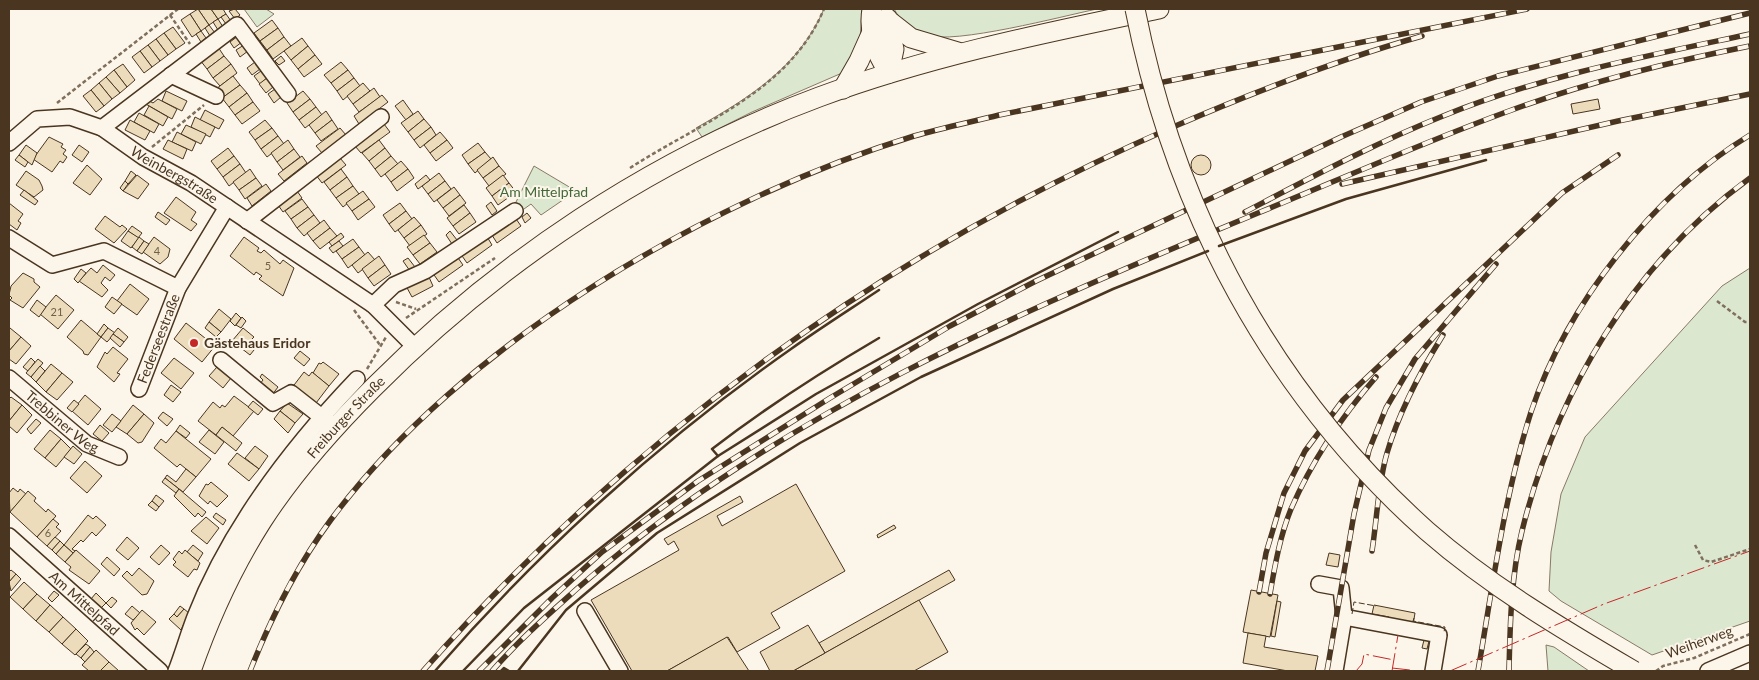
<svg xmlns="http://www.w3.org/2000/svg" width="1759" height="680" font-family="Lato,sans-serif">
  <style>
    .green { fill: #dce7d0; stroke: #887966 }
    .building { fill: #ecdcbc; stroke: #4a3520 }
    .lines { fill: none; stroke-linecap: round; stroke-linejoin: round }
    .minor-casing { stroke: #4a3520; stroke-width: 18 }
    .major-casing { stroke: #4a3520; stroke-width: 21 }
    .path { stroke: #7f6f5c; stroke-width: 2.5; stroke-dasharray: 4 2.5; stroke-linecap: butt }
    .minor { stroke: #fbf6e9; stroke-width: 15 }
    .major { stroke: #fbf6e9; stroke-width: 19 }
    .rail-casing { stroke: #4a3520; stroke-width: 5.5 }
    .rail { stroke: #fbf6e9; stroke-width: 4; stroke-dasharray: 11; stroke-linecap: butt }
    .major-bridge-casing { stroke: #4a3520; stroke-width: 21; stroke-linecap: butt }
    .major-bridge { stroke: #fbf6e9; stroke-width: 19 }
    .fence { stroke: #4a3520; stroke-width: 1; stroke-dasharray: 6 2.5; stroke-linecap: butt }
    .wall { stroke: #4a3520; stroke-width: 2.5 }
    .power { stroke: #c62828; stroke-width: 1; stroke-dasharray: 18 4 2.5 4; stroke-linecap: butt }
    .poi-dot { fill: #c62828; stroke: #fbf6e9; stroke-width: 2 }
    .labels { text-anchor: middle; stroke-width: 4; stroke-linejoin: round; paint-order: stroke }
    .number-label { font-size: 11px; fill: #725f47 }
    .street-label { font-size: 14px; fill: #4a3520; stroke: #fbf6e9 }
    .park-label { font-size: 14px; fill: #436837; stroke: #fbf6e9 }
    .poi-label { font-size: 14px; font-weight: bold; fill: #4a3520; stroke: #fbf6e9; text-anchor: start }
  </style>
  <rect width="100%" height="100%" fill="#fbf6e9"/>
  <g class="green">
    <path d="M244 9H266L274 14 257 27Z"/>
    <path d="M824 9H862L860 40 842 73 752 112 702 137 696 128C749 98 799 67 824 9Z"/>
    <path d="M894 9H1097C1063 16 954 45 926 35 912 31 901 21 894 9Z"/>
    <path d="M534 166 576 191 541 215 531 204 517 214 513 208Z"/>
    <path d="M1750 268V621L1652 655 1561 601 1549 591 1551 552 1561 494 1585 437 1722 286Z"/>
    <path d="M1546 645 1554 647 1589 671H1548Z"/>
  </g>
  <g class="building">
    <path d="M198 9H211L218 19 209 25Z"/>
    <path d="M198 9 209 25 201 31 190 14Z"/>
    <path d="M211 9H223L226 14 218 19Z"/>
    <path d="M235 9 240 15 235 19 229 11Z"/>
    <path d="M190 14 201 31 192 37 181 20Z"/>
    <path d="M226 14 231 21 226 24 221 17Z"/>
    <path d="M218 19 223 27 218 30 213 22Z"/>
    <path d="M272 20 278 28 260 41 254 33Z"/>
    <path d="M209 25 215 33 210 36 205 28Z"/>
    <path d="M173 27 185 43 176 49 164 33Z"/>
    <path d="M278 28 284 37 267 50 260 41Z"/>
    <path d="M201 31 206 38 201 42 196 34Z"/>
    <path d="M164 33 176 49 168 55 156 39Z"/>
    <path d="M238 36 242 42 234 48 230 42Z"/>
    <path d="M284 37 291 46 273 59 267 50Z"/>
    <path d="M302 38 308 46 291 60 284 51Z"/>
    <path d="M156 39 168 55 160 61 148 45Z"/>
    <path d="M148 45 160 61 152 67 140 51Z"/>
    <path d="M244 45 248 51 240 57 236 50Z"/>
    <path d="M308 46 315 55 298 69 291 60Z"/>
    <path d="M218 47 224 56 207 69 200 60Z"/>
    <path d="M140 51 152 67 144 73 132 57Z"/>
    <path d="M315 55 322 64 304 77 298 69Z"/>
    <path d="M224 56 231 64 213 78 207 69Z"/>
    <path d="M281 56 285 61 279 65 275 61Z"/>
    <path d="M255 62 260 69 252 75 247 68Z"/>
    <path d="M341 62 348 70 331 83 324 75Z"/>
    <path d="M123 64 135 80 127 87 114 70Z"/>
    <path d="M231 64 237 73 220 86 213 78Z"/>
    <path d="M114 70 127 87 120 93 106 77Z"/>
    <path d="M348 70 354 78 337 91 331 83Z"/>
    <path d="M261 71 267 78 260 84 254 76Z"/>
    <path d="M233 76 240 85 222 98 216 89Z"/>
    <path d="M106 77 120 93 112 99 99 83Z"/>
    <path d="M267 78 273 87 266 93 259 84Z"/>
    <path d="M354 78 360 86 343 100 337 91Z"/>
    <path d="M99 83 112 99 104 106 91 90Z"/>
    <path d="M363 83 370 91 353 104 347 96Z"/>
    <path d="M240 85 247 93 229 107 222 98Z"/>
    <path d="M374 88 380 97 359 112 353 104Z"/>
    <path d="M275 89 281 97 274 103 268 94Z"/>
    <path d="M91 90 104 106 96 112 83 96Z"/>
    <path d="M166 91 187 101 182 111 162 101Z"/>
    <path d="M303 91 310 99 293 112 287 103Z"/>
    <path d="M247 93 253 102 235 115 229 107Z"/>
    <path d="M382 95 388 102 359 124 354 116Z"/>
    <path d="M146 99 153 103 158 99 177 109 172 119 144 103Z"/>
    <path d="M310 99 316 107 299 120 293 112Z"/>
    <path d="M1598 99 1600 109 1573 114 1571 104Z"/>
    <path d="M403 100 413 114 406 120 395 106Z"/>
    <path d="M253 102 260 111 242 124 235 115Z"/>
    <path d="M149 106 168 117 163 126 144 115Z"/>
    <path d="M316 107 322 115 305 128 299 120Z"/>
    <path d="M205 110 224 120 219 129 200 120Z"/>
    <path d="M326 111 332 120 315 133 309 125Z"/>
    <path d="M418 111 424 119 408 132 401 123Z"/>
    <path d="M139 113 159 124 154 133 134 122Z"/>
    <path d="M195 117 215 127 210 137 191 127Z"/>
    <path d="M424 119 431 127 414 140 408 132Z"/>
    <path d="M130 120 150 131 145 140 125 130Z"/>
    <path d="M265 120 272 128 255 140 249 132Z"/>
    <path d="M332 120 338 129 321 141 315 133Z"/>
    <path d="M384 124 390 132 361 153 355 146Z"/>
    <path d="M186 125 206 134 201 144 181 134Z"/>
    <path d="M431 127 436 135 420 148 414 140Z"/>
    <path d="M272 128 278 136 261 149 255 140Z"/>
    <path d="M340 128 346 135 322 153 316 146Z"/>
    <path d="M177 132 196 142 192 151 172 142Z"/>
    <path d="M440 132 447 140 430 153 424 145Z"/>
    <path d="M278 136 284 144 267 157 261 149Z"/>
    <path d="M49 137 63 144 61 147 66 150 63 154 67 157 63 163 60 161 52 172 33 159Z"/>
    <path d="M168 140 187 149 183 159 163 149Z"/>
    <path d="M288 140 294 149 277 162 271 153Z"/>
    <path d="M379 140 385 148 369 161 362 153Z"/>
    <path d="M447 140 453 148 436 161 430 153Z"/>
    <path d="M478 143 485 152 468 164 462 155Z"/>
    <path d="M26 145 37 153 32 165 19 155Z"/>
    <path d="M79 145 89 152 82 162 72 155Z"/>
    <path d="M228 148 234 156 217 169 211 161Z"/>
    <path d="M385 148 391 156 375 169 369 161Z"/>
    <path d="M294 149 300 157 283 170 277 162Z"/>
    <path d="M485 152 491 159 475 173 468 164Z"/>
    <circle cx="1201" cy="165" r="10"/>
    <path d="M19 155 28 162 25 167 15 160Z"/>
    <path d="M234 156 240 164 223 177 217 169Z"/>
    <path d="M302 156 307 163 284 181 278 174Z"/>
    <path d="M391 156 398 164 381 177 375 169Z"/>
    <path d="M493 157 499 166 483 178 477 170Z"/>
    <path d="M340 158 346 165 322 183 316 175Z"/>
    <path d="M401 161 408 169 391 182 385 174Z"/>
    <path d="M240 164 246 173 229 186 223 177Z"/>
    <path d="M87 165 102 179 90 195 73 183Z"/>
    <path d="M499 166 506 174 489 186 483 178Z"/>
    <path d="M250 169 256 178 239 190 233 182Z"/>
    <path d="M341 169 347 177 330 190 324 182Z"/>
    <path d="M408 169 414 178 397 191 391 182Z"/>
    <path d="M26 171 39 180 42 186 43 190 34 197 16 185Z"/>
    <path d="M131 171 136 175 128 184 125 181Z"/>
    <path d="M439 173 445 181 428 194 422 186Z"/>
    <path d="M137 175 149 184 138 199 123 191Z"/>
    <path d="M426 175 430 180 418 189 415 184Z"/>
    <path d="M503 175 509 183 492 196 486 188Z"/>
    <path d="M347 177 353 186 336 198 330 190Z"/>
    <path d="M256 178 262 186 245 199 239 190Z"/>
    <path d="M125 181 128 184 123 191 120 188Z"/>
    <path d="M445 181 451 189 434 202 428 194Z"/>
    <path d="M509 183 516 192 498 205 492 196Z"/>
    <path d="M266 184 271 191 252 206 247 198Z"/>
    <path d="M353 186 359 194 343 207 336 198Z"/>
    <path d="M454 187 460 195 443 208 437 200Z"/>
    <path d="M24 190 38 201 35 205 20 195Z"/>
    <path d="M297 191 302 198 283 212 278 205Z"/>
    <path d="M363 191 369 199 352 211 346 203Z"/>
    <path d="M460 195 466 203 449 216 443 208Z"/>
    <path d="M176 197 196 212 191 220 197 224 191 231 164 213Z"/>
    <path d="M302 199 308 207 291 219 285 211Z"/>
    <path d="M369 199 375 207 358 220 352 211Z"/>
    <path d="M491 202 497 211 492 215 486 206Z"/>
    <path d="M9 203 23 214 18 221 21 223 17 230 9 224Z"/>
    <path d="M400 203 406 211 389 224 383 215Z"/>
    <path d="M464 205 470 213 453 226 447 218Z"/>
    <path d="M308 207 314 215 297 228 291 219Z"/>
    <path d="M406 211 412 219 395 232 389 224Z"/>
    <path d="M158 212 170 220 166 225 155 217Z"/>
    <path d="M470 213 476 222 459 234 453 226Z"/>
    <path d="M527 213 531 218 525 223 522 217Z"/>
    <path d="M314 215 320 223 304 236 297 228Z"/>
    <path d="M105 216 120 227 122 225 127 229 114 243 95 229Z"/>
    <path d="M514 216 521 226 497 243 490 232Z"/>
    <path d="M414 217 421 225 404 238 398 230Z"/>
    <path d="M324 220 330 228 313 241 307 233Z"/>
    <path d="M421 225 427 234 410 246 404 238Z"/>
    <path d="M132 226 142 233 138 238 128 231Z"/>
    <path d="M330 228 337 236 320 249 313 241Z"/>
    <path d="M128 231 139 238 131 248 121 241Z"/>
    <path d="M450 231 457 240 452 244 446 235Z"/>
    <path d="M341 233 344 237 332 246 329 242Z"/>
    <path d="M424 235 430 243 413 255 407 247Z"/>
    <path d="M486 235 492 245 467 263 460 253Z"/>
    <path d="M139 237 144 241 137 251 132 247Z"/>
    <path d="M154 237 170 249 168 257 160 264 143 252Z"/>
    <path d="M244 237 259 248 257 251 261 253 264 250 280 264 283 260 294 268 283 296 259 279 262 276 256 272 254 275 230 256Z"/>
    <path d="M353 239 359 247 342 259 336 251Z"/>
    <path d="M144 241 149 244 142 254 137 251Z"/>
    <path d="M339 241 343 246 333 253 329 248Z"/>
    <path d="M430 243 437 252 420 264 413 255Z"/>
    <path d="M359 247 365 255 348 268 342 259Z"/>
    <path d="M368 252 375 260 358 273 352 265Z"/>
    <path d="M456 255 463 265 439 282 432 272Z"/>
    <path d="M379 256 385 265 368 278 362 269Z"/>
    <path d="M408 258 415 267 410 271 403 261Z"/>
    <path d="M103 265 115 275 110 281 105 277 101 283 108 290 102 297 79 281 91 268 97 273Z"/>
    <path d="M385 265 391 274 374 286 368 278Z"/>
    <path d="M81 269 86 273 78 283 74 279Z"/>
    <path d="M23 273 34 279V282L40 287 23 308 10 300 12 298 9 295 11 286Z"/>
    <path d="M428 275 433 286 412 297 406 286Z"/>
    <path d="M130 284 149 299 137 315 117 301Z"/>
    <path d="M56 295 74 310 58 329 40 314Z"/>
    <path d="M112 297 122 304 114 314 105 307Z"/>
    <path d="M37 300 46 307 39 317 30 310Z"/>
    <path d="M219 309 231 319 221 332 209 322Z"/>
    <path d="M236 313 241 318 235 326 230 321Z"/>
    <path d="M242 317 246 321 241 328 236 325Z"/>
    <path d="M81 320 101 337 88 355 84 354 83 351 67 337Z"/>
    <path d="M209 322 221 332 216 337 205 328Z"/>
    <path d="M186 323 215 346 202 362 174 339Z"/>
    <path d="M104 324 108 328 101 337 97 334Z"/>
    <path d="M10 328 21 337 9 351V330Z"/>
    <path d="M108 328 115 333 107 342 101 337Z"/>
    <path d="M118 328 128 337 124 342 113 334Z"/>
    <path d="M243 328 254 337 251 340 258 345 250 355 232 341Z"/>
    <path d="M113 334 124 342 120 347 110 338Z"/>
    <path d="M21 337 31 346 16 364 9 359V351Z"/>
    <path d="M113 347 128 359 117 373 120 374 114 382 97 367 105 352 107 354Z"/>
    <path d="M300 351 310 359 304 366 294 358Z"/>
    <path d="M31 358 35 362 28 371 23 367Z"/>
    <path d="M174 358 194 373 181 389 161 373Z"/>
    <path d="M38 359 43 363 31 377 26 373Z"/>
    <path d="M323 362 339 374 329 386 313 373 319 363 321 364Z"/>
    <path d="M51 364 62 373 46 392 36 382Z"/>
    <path d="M40 366 45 371 36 382 31 377Z"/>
    <path d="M217 367 231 378 223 388 209 376Z"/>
    <path d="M304 372 309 376 312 372 329 386 313 407 291 389Z"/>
    <path d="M62 373 73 382 57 400 46 392Z"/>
    <path d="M262 374 278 387 272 395 259 385 263 380 260 377Z"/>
    <path d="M171 385 181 392 173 402 164 395Z"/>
    <path d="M85 395 101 409 88 425 72 411Z"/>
    <path d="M234 396 254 411 233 436 222 427 216 435 198 421 213 402 220 408 222 405 225 407Z"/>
    <path d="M11 397 22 405 9 421V399Z"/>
    <path d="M74 400 79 404 72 412 67 408Z"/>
    <path d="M253 401 263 409 258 415 248 407Z"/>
    <path d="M287 403 303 414 295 423 280 411Z"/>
    <path d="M22 405 32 415 17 433 9 426V421Z"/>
    <path d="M133 405 144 414 127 434 116 427Z"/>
    <path d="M280 411 295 423 288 433 274 419Z"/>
    <path d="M163 412 173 419 167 426 158 418Z"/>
    <path d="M112 414 121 421 112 432 103 425Z"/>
    <path d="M144 414 154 423 142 442 138 443 127 434Z"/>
    <path d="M36 419 41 423 31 434 27 429Z"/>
    <path d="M100 425 109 433 102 441 93 434Z"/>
    <path d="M180 425 190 433 186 438 176 431Z"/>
    <path d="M222 427 242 443 236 451 216 435Z"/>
    <path d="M50 430 61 439 45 458 34 449Z"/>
    <path d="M209 430 224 442 215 454 199 442Z"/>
    <path d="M176 431 211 459 196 477 180 464 177 467 154 448 161 439 166 443Z"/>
    <path d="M61 439 71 449 56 467 45 458Z"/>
    <path d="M73 446 82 454 74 464 64 457Z"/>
    <path d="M255 446 268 456 259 469 245 458Z"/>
    <path d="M237 453 259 469 249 481 228 464Z"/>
    <path d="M85 461 102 476 87 493 70 478Z"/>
    <path d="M186 469 196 477 183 492 165 478 167 475 176 482Z"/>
    <path d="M165 478 179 489 176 493 162 482Z"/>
    <path d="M211 482 228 496 217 507 210 501 208 504 199 496 206 484 208 485Z"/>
    <path d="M796 484 845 571 771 613 780 628 737 652 728 637 667 671H632L591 600 679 550 674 541 668 545 664 539 740 496 743 502 717 516 722 526Z"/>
    <path d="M13 488 18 492 20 489 26 494 10 512 9 493Z"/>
    <path d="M179 489 206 512 202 517 198 513 195 517 174 496Z"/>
    <path d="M28 491 36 498 34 501 46 512 48 509 56 516 37 537 10 512Z"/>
    <path d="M156 495 164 501 159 507 152 501Z"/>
    <path d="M152 501 159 507 156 511 148 505Z"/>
    <path d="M216 513 226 520 223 525 213 517Z"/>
    <path d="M88 515 93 519 96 516 106 525 96 536 92 532 83 542 81 540 72 549 75 551 73 553 64 545Z"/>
    <path d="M206 517 219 528 207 544 191 531Z"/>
    <path d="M53 519 59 524 56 527 61 531 47 546 37 537Z"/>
    <path d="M894 525 896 528 878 538 877 535Z"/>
    <path d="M55 537 60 541 52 550 47 546Z"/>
    <path d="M127 537 139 548 128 560 116 550Z"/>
    <path d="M60 541 64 545 56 554 52 550Z"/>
    <path d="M64 545 73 553 65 562 56 554Z"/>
    <path d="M161 545 170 553 159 565 150 557Z"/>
    <path d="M193 545 203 553 198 561 187 552Z"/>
    <path d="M76 550 100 571 89 584 69 570 71 567 65 562Z"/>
    <path d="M185 550 200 563 197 570 194 569 188 577 173 565 176 562 173 559 179 551 182 554Z"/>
    <path d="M1329 553 1340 555 1338 567 1326 565Z"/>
    <path d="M107 557 120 569 114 576 101 564Z"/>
    <path d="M139 568 154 581 147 594 142 595 122 576 127 571 132 576Z"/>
    <path d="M11 570 16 574 9 582V572Z"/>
    <path d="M949 570 955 580 825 653 819 643Z"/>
    <path d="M16 574 21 579 11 591 9 582Z"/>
    <path d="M24 582 37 594 23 609 10 597Z"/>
    <path d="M1251 590 1278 595 1270 637 1243 632Z"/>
    <path d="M54 591 59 595 52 602 48 598Z"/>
    <path d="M96 593 106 603 101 608 91 599Z"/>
    <path d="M37 594 50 605 36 621 23 609Z"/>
    <path d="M112 597 117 601 111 608 106 603Z"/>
    <path d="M919 600 948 652 914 671H793Z"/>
    <path d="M1277 601 1281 602 1275 637 1271 636Z"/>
    <path d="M50 605 63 617 49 632 36 621Z"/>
    <path d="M1374 605 1415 613 1413 625 1389 620V617L1372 614Z"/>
    <path d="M132 606 140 613 133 620 125 614Z"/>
    <path d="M180 606 184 609 177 617 174 614Z"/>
    <path d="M184 609 189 613 181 630 169 619 174 614 177 617Z"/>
    <path d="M142 610 156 622 144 635 137 628 135 630 131 623Z"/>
    <path d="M63 617 76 629 62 644 49 632Z"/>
    <path d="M808 625 825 653 793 671H770L760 652Z"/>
    <path d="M76 629 88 641 75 655 62 644Z"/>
    <path d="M1248 633 1266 636 1264 647 1318 656 1315 671H1288L1243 663Z"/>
    <path d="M1425 636 1430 637 1427 649 1422 648Z"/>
    <path d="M727 637 749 671H667Z"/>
    <path d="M86 644 90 647 81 658 76 654Z"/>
    <path d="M90 647 94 652 85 662 81 658Z"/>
    <path d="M96 650 109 662 100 671H89L82 665Z"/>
    <path d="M109 662 119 671H100Z"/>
  </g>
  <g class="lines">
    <defs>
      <g id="minor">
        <path d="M171 75 216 96"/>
        <path d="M102 128 237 25 288 94"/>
        <path id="s1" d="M9 143 37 119 70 117 102 128 143 157 191 183 373 305 415 347"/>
        <path d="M247 221 381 117"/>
        <path d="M9 238 52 265 104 251 178 288"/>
        <path d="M373 305 394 285 425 271 515 211"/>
        <path d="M221 360 273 403 291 393 328 422"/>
        <path id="s2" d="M9 378 87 444 119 457"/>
        <path id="s3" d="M139 389 178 288 227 207"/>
        <path id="s4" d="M9 536 160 671"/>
        <path d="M1319 584 1341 588 1344 617 1335 671"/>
        <path d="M585 611 620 671"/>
        <path d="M1344 617 1439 635 1433 671"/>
        <path d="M176 671C183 653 188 635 195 617 230 527 291 448 357 379"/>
        <path d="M1708 671 1750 653"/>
      </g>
      <g id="major">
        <path d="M872 9C868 33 876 53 889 73"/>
        <path d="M887 18 894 49 889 73"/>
        <path d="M888 20 911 38 958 52"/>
        <path d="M843 89 859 61 872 32"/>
        <path id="s5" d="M191 671C209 619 232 568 262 521 293 473 332 429 373 388 498 262 652 159 819 97 930 56 1044 33 1159 9"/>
      </g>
    </defs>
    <use href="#minor" class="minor-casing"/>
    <use href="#major" class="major-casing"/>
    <g class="path">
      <path d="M170 15 190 44"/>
      <path d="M57 103 178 9"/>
      <path d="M152 147 204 105"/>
      <path d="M630 168C701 122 789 92 824 9"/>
      <path d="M1717 301 1745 322H1750"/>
      <path d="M396 302 416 309"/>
      <path d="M354 310 380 345"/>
      <path d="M406 318 495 258"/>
      <path d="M367 369 386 337"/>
      <path d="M1695 545 1703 560 1711 562 1750 549"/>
      <path d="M1656 671 1663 666 1694 658 1750 634"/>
    </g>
    <use href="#minor" class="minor"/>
    <use href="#major" class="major"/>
    <defs>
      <g id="rail">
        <path d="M1342 184 1618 121 1750 94"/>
        <path d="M1245 212C1310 178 1375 143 1443 116 1541 76 1647 56 1750 34"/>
        <path d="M1372 551C1377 519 1378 484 1387 453 1399 412 1420 372 1443 335"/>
        <path d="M1259 592 1266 553 1284 493 1305 451 1343 400 1562 193 1618 155"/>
        <path d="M1270 594C1275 565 1280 536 1291 509 1312 461 1342 416 1376 377"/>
        <path d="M250 671C271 618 296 567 330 521 460 345 706 200 914 136 942 128 971 122 999 115L1527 9"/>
        <path d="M423 671C630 437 886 252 1173 127 1254 92 1337 60 1422 36"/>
        <path d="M479 671 552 598 602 552 698 481 830 398 950 326 1036 281 1341 137 1421 102 1498 76 1750 13"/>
        <path d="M492 671C518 641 549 614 579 587 775 415 1019 312 1258 213 1341 179 1424 142 1509 111 1588 82 1669 62 1750 46"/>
        <path d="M1327 671 1354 514 1369 450 1386 408 1415 359 1496 264"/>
        <path d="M1478 671C1493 585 1504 496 1531 412 1567 304 1653 194 1750 135"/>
        <path d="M1509 671C1510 626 1511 576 1522 531 1556 393 1633 263 1750 178"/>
      </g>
    </defs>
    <use href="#rail" class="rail-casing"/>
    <use href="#rail" class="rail"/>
    <defs>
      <path id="major-bridge" d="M1135 9C1175 211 1272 393 1427 531 1490 586 1562 629 1634 671"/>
    </defs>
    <use href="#major-bridge" class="major-bridge-casing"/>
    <use href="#major-bridge" class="major-bridge"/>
    <g class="fence">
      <path d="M1352 614 1354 602 1376 606"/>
      <path d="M1414 618 1413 621 1445 627 1444 632"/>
    </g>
    <g class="wall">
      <path d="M1219 246 1346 199 1486 160"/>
      <path d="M718 456 712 449C765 408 821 372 879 338"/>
      <path d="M435 671C538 552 661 440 791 349 819 329 849 310 879 290"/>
      <path d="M463 671 524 608 718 456 816 394 978 304 1118 232"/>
      <path d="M501 671 504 668 509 671"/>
      <path d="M518 671 566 610 657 533 800 443 921 377 1113 289 1208 251"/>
    </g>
    <g class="power">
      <path d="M1392 668 1419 671"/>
      <path d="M1356 671 1362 664 1364 654 1394 660"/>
      <path d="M1392 671 1398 635"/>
      <path d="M1450 671 1604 604 1750 551"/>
    </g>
  </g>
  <circle class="poi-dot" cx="194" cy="343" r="5"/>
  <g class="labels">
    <g class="number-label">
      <text x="157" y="255">4</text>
      <text x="268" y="270">5</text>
      <text x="57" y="316">21</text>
      <text x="48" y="537">6</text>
    </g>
    <g class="street-label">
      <text dy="5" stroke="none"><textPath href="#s1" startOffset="190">Weinbergstraße</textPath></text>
      <text dy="5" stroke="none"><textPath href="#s3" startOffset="54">Federseestraße</textPath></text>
      <text dy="5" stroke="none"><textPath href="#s5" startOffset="300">Freiburger Straße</textPath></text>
      <text dy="5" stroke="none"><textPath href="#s2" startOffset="69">Trebbiner Weg</textPath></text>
      <text dy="5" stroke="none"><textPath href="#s4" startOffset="101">Am Mittelpfad</textPath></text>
      <text transform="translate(1699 642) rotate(-20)" y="5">Weiherweg</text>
    </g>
    <g class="park-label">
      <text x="544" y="197">Am Mittelpfad</text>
    </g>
    <g class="poi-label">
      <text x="204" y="348">Gästehaus Eridor</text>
    </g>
  </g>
  <rect width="1759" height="680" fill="none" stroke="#4a3520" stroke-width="20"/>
</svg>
